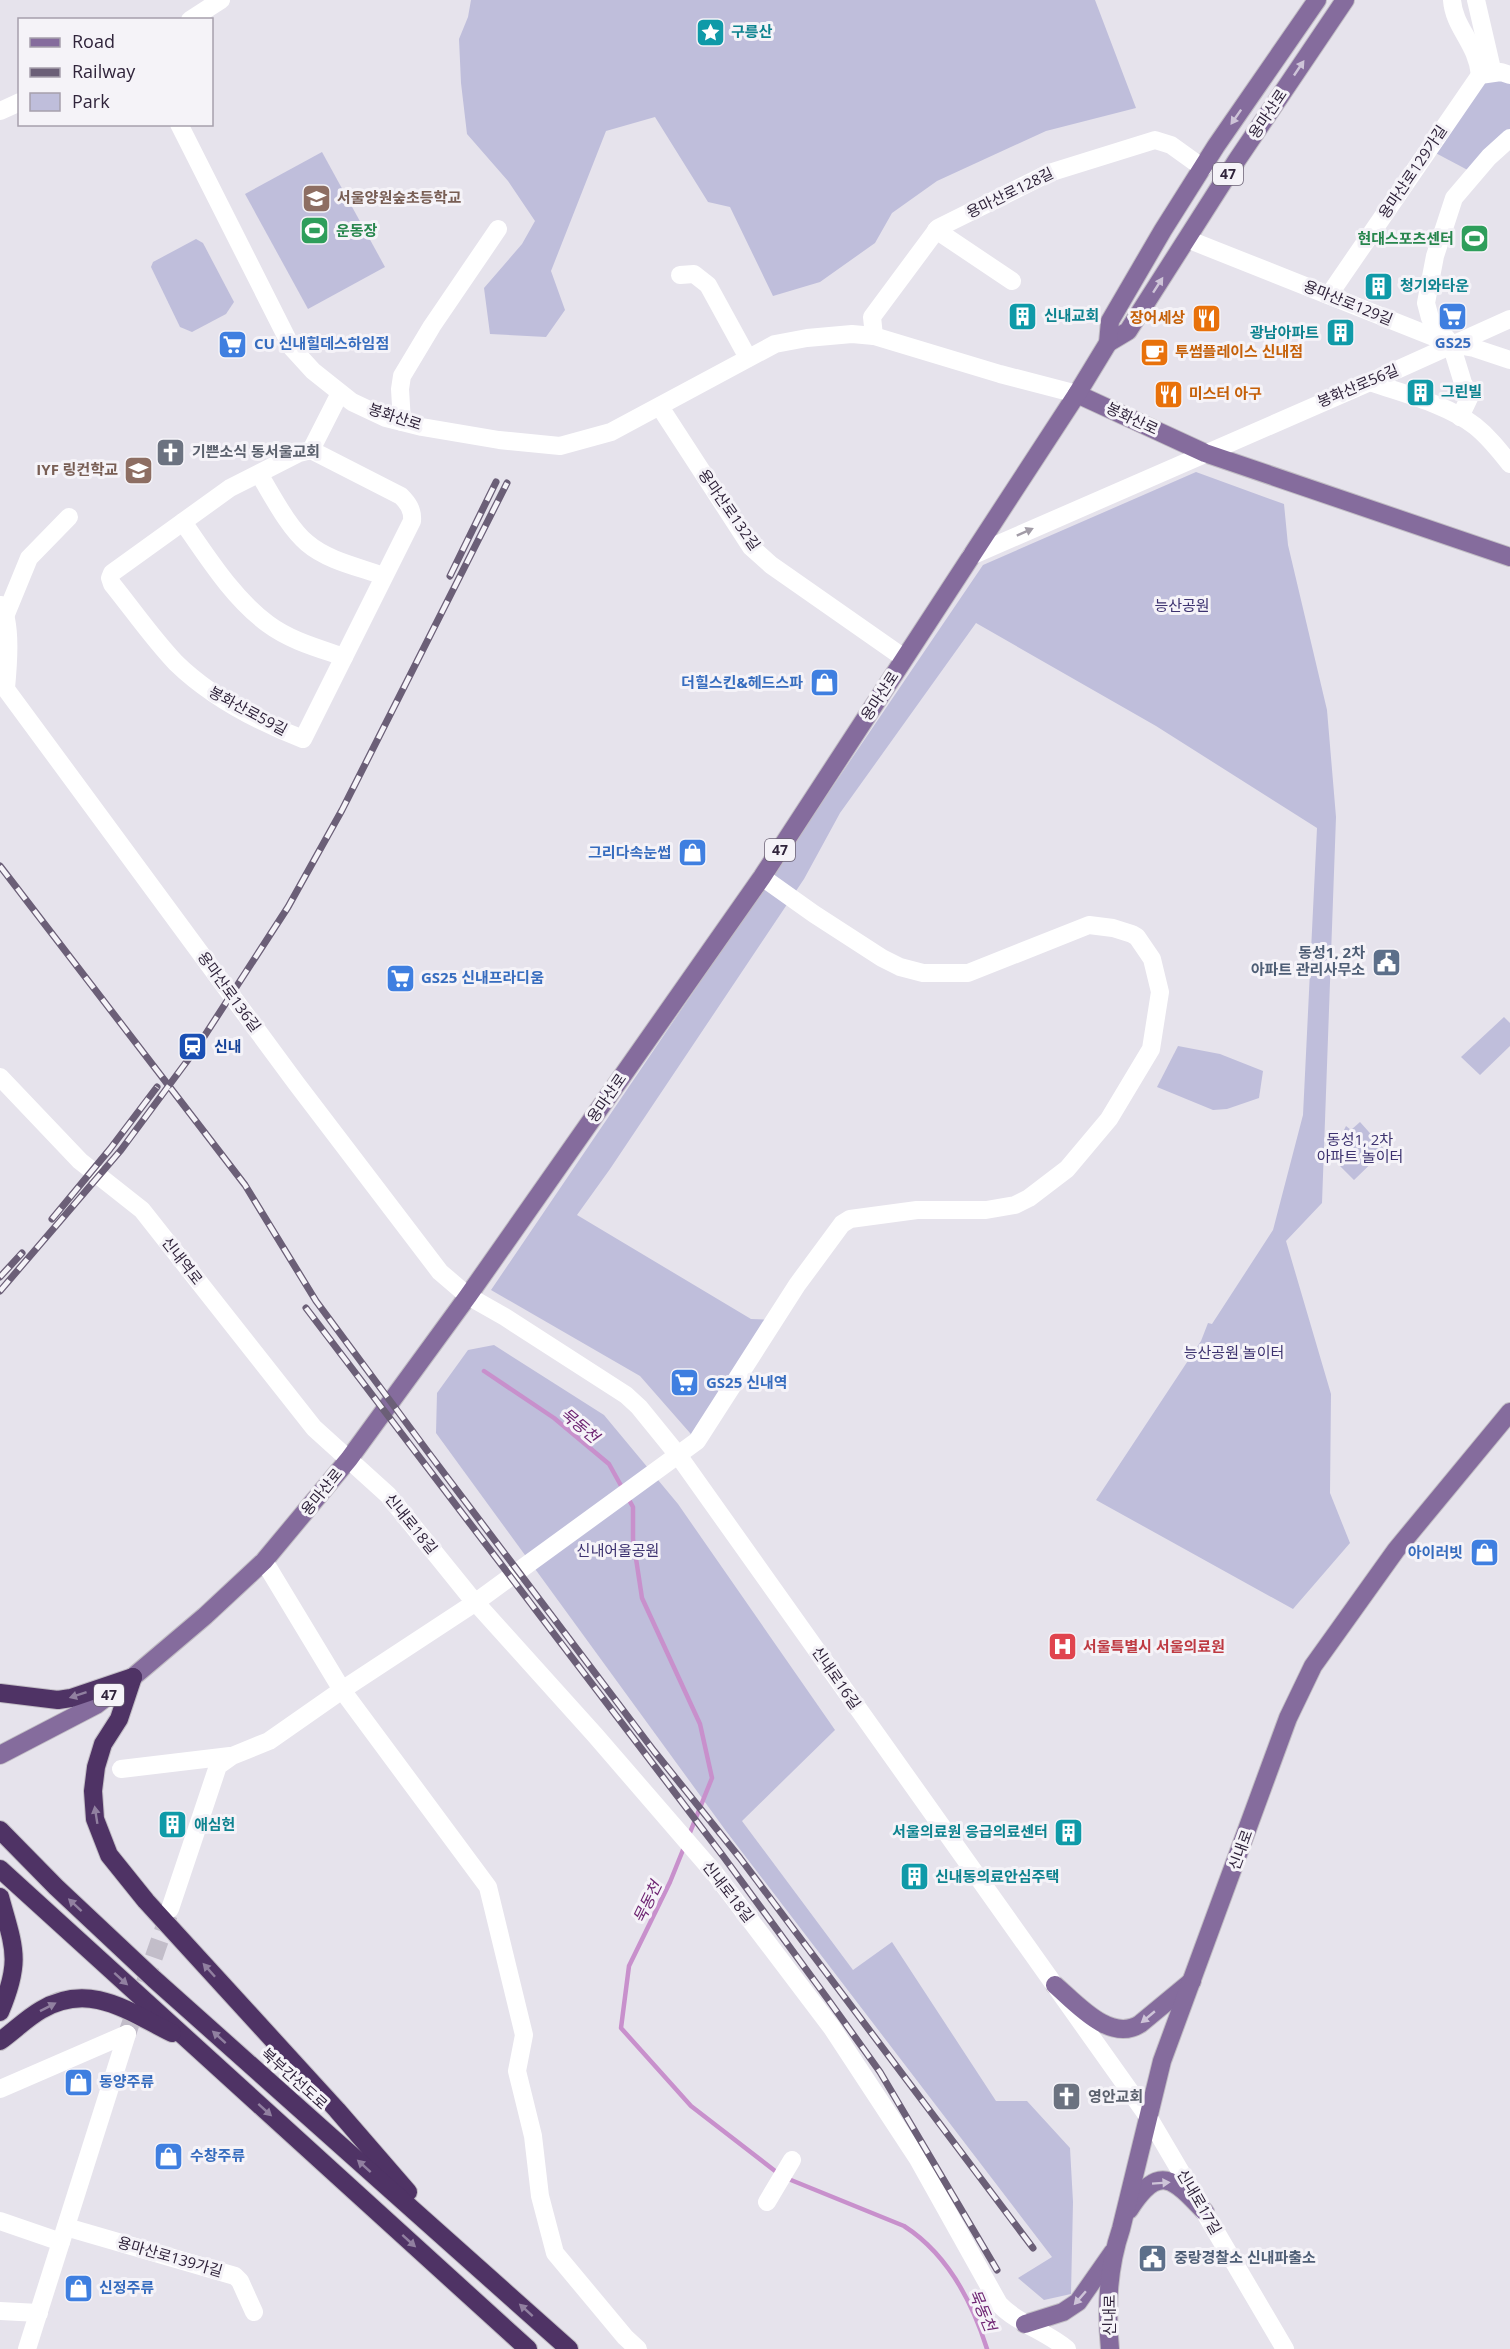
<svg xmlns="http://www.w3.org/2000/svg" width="1510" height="2349" font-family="'Open Sans','Noto Sans KR',sans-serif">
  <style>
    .green { fill: #bfbedb }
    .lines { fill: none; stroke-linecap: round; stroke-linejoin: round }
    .stream { stroke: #c890cc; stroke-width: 4.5 }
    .minor-tunnel { stroke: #c2bdc9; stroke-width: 18; stroke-dasharray: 18 9; stroke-linecap: butt }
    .major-casing { stroke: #c1bdc4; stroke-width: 20 }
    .highway-casing { stroke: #c1bdc4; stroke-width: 20 }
    .minor { stroke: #fff; stroke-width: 18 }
    .major { stroke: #856c9d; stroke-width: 18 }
    .highway { stroke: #4f3365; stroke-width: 18 }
    .rail-casing { stroke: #6b5f77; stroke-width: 7 }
    .rail { stroke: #f5f3f8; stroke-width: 4.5; stroke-dasharray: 14; stroke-linecap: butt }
    .oneway { fill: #cec4d8 }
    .oneway2 { fill: #a29ca7 }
    .oneway3 { fill: #9180a0 }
    .labels { text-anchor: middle; stroke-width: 6; stroke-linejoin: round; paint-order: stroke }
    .shield { fill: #f5f3f8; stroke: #6b6274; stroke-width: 1.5 }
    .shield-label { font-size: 14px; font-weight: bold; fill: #30243b }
    .culture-label { font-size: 15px; font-weight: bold; fill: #0d838f; stroke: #f5f3f8; text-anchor: start }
    .street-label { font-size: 15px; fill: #30243b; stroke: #f5f3f8 }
    .education-label { font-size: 15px; font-weight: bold; fill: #785e54; stroke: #f5f3f8; text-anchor: start }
    .leisure-label { font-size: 15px; font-weight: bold; fill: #27864d; stroke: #f5f3f8; text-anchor: start }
    .food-label { font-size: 15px; font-weight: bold; fill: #c56008; stroke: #f5f3f8; text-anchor: start }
    .shop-label { font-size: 15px; font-weight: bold; fill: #366cbe; stroke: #f5f3f8; text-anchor: start }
    .worship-label { font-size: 15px; font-weight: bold; fill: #5b616d; stroke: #f5f3f8; text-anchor: start }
    .park-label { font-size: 15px; fill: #3c326f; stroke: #f5f3f8 }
    .service-label { font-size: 15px; font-weight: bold; fill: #4e5e75; stroke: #f5f3f8; text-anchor: end }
    .transit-label { font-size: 15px; font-weight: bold; fill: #164399; stroke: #f5f3f8; text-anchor: start }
    .health-label { font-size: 15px; font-weight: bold; fill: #be3a42; stroke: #f5f3f8; text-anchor: start }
    .water-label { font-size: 16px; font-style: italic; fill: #6e2472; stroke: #f5f3f8 }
  </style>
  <rect width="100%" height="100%" fill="#e6e3ec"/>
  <g class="green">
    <path d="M471 0H1095L1136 108 1046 131 937 181 892 213 875 243 820 282 773 296 730 207 708 202 655 117 606 131 551 271 565 310 546 337 490 334 484 288 522 244 535 221 508 181 467 134 461 83 459 39 468 17Z"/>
    <path d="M1480 75H1510V140L1479 176 1428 149Z"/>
    <path d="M322 152 385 267 308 309 245 194Z"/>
    <path d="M196 239 203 243 234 302 226 314 192 332 180 327 151 267 153 262Z"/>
    <path d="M1196 472 1284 504 1288 545 1327 710 1336 817 1322 1203 1286 1241 1331 1394 1330 1493 1350 1543 1293 1609 1096 1500 1201 1341 1208 1323 1212 1324 1273 1230 1303 1115 1317 828 1156 726 976 623 840 813 804 879 610 1169 577 1215 751 1319 775 1320 697 1441 640 1376 491 1290 983 565Z"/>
    <path d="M1504 1017 1510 1023V1046L1480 1075 1461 1057Z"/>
    <path d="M1178 1046 1220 1054 1263 1071 1259 1098 1227 1109 1213 1110 1157 1087Z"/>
    <path d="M1360 1122 1385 1150 1354 1180 1340 1166 1342 1134 1346 1126 1351 1130Z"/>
    <path d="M494 1345 604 1415 678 1504 835 1730 742 1821 853 1970 892 1942 996 2101H1027L1070 2148 1073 2202 1071 2294 1044 2300 1018 2278 1052 2257 726 1831 436 1433 437 1393 468 1350Z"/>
  </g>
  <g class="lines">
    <g class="stream">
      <path d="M484 1371 554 1418 609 1464 624 1491"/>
      <path d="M628 1498 633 1507V1539L642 1598 700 1724 712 1778 689 1835"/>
      <path d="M685 1845 670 1882 629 1966 621 2028 691 2106 779 2174"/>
      <path d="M786 2178 904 2226C946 2253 972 2301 987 2349"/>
    </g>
    <path class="minor-tunnel" d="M127 2034 170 1911"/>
    <defs>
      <g id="major">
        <path d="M1108 343 1128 331 1237 160 1345 0"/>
        <path d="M1077 394 1205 453 1510 557"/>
        <path d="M0 1755 96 1705 133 1677 205 1616 264 1561 349 1459 468 1296 762 877 1077 394 1108 343 1110 321 1163 230 1216 146 1317 0"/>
        <path d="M1055 1985C1076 2003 1110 2043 1140 2024L1192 1981"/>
        <path d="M1129 2210C1159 2163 1173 2178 1205 2212"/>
        <path d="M1025 2324 1063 2312 1078 2302 1113 2252"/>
        <path d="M1110 2349C1106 2309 1108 2267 1121 2229L1162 2061 1288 1718 1313 1666 1396 1550 1510 1412"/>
      </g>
      <g id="highway">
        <path d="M133 1677 119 1719 103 1744 96 1767 93 1791 95 1819 109 1855 146 1901 337 2110 408 2192"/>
        <path d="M0 1693 58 1700 71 1698 133 1677"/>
        <path d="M0 1830 56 1887 154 1979 569 2349"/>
        <path d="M0 1869 528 2349"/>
        <path d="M0 1897C14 1948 22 1960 0 2012"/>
        <path d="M0 2041C14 2031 27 2018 41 2010 90 1981 129 2012 172 2033"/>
      </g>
    </defs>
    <use href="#major" class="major-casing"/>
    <use href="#highway" class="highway-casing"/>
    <g class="minor">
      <path d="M1452 0C1454 28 1477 43 1480 75"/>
      <path d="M1476 0 1492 69"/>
      <path d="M190 20 221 0"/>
      <path d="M0 111 20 102"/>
      <path d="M179 124 292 348 313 371 352 402 386 418 422 427 499 440 560 446 611 432 775 344 807 338 852 334 874 336 1000 374 1077 394"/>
      <path d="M936 230 1012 281"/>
      <path d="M1187 239 1451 344 1474 348 1510 360"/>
      <path d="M680 275 694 274 708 285 748 358"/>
      <path d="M1329 295 1480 75 1501 72 1510 75"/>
      <path d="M874 336 872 317 938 228 1049 173 1155 140 1171 145 1203 168"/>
      <path d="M1370 382C1404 394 1446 404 1475 426 1489 437 1499 450 1510 464"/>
      <path d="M660 407 751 547 771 565 904 658"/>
      <path d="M1460 417 1470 396 1463 383 1451 344 1430 318 1426 303 1435 256 1454 198 1489 157 1510 138"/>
      <path d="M402 422 400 389 402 376 432 326 498 229"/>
      <path d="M311 450 401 496C408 503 413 510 412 521L303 739C259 722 211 697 176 663 153 639 133 610 112 584L110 578 112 573 230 488 299 453 311 450 340 393"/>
      <path d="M259 474C272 495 288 527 307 543 328 561 359 567 384 576"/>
      <path d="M183 522C208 558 233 598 268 624 291 641 318 648 344 657"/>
      <path d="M971 556 1370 382 1510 319"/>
      <path d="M1 605C12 623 8 667 6 688"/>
      <path d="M6 614 29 558 69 517"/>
      <path d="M0 681 296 1083 440 1272 468 1296 505 1317 626 1395 639 1407 678 1455 1149 2118 1285 2349"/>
      <path d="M0 1077 80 1161 142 1210 314 1428 388 1495 468 1594 595 1735 716 1875 832 2028 918 2159 999 2304C1018 2324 1046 2331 1067 2349"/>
      <path d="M264 1561 342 1690 476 1602 697 1441 797 1285 842 1224 850 1219 917 1210H986L1015 1205 1029 1198 1067 1169 1109 1119 1151 1049 1160 992 1152 959 1137 937 1132 934 1113 928 1089 925 968 973H923L900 967 882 958 814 914 762 877"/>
      <path d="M121 1769 230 1756"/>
      <path d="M170 1909 218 1766 232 1756 269 1741 342 1690 488 1887 524 2035 517 2071 533 2136 540 2196 555 2253 625 2337 638 2349"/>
      <path d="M0 2089 127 2034"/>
      <path d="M767 2202 792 2160"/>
      <path d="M0 2221 61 2242"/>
      <path d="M66 2227 235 2276 240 2281 254 2312"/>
      <path d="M0 2311 39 2313"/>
      <path d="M27 2349 127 2034"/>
    </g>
    <use href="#major" class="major"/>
    <use href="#highway" class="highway"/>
    <defs>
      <g id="rail">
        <path d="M450 576 496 482"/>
        <path d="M0 866 245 1185 316 1301 428 1452 654 1751 740 1858 1033 2248"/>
        <path d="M52 1219 110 1149 157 1087"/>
        <path d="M0 1277 22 1253"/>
        <path d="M0 1291 121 1150 196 1049 288 907 342 810 507 483"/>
        <path d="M306 1308 723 1856 827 1998 880 2072 997 2270"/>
      </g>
    </defs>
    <use href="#rail" class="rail-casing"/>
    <use href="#rail" class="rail"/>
  </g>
  <defs><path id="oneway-solid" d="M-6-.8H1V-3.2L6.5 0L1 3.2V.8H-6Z" transform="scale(1.5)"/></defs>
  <g class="oneway">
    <use href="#oneway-solid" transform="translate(1299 68) rotate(-56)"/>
    <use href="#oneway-solid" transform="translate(1236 117) rotate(125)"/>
    <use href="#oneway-solid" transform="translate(1158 285) rotate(-57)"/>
    <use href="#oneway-solid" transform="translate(1148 2017) rotate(140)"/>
    <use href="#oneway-solid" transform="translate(1161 2183) rotate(-4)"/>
    <use href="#oneway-solid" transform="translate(1080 2298) rotate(131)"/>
  </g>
  <use class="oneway2" href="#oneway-solid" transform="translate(1025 532) rotate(-24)"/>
  <g class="oneway3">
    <use href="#oneway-solid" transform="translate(78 1695) rotate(162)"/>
    <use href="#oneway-solid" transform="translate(96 1815) rotate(-99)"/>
    <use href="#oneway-solid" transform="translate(75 1905) rotate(-137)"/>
    <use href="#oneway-solid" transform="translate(209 1970) rotate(-132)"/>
    <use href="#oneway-solid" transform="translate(121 1979) rotate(42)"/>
    <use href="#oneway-solid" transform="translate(48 2007) rotate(-27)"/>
    <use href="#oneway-solid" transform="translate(219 2037) rotate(-138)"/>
    <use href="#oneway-solid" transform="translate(265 2110) rotate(42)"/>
    <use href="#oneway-solid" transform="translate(364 2166) rotate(-138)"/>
    <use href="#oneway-solid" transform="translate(409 2241) rotate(42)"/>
    <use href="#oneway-solid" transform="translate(526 2310) rotate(-138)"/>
  </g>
  <defs>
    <symbol id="sight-square" viewBox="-11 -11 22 22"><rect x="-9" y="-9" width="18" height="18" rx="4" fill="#0f9aa8" stroke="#f5f3f8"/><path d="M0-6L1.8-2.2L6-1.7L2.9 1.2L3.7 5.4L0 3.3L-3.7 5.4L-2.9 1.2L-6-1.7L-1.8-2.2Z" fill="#fff"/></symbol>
    <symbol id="school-square" viewBox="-11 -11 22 22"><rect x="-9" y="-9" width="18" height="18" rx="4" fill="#8d6e63" stroke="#f5f3f8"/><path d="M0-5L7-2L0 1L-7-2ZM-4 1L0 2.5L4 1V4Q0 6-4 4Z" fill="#fff"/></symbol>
    <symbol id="stadium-square" viewBox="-11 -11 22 22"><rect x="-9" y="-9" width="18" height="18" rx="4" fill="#2e9e5b" stroke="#f5f3f8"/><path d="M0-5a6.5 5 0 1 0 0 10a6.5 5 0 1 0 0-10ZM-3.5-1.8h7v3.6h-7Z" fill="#fff"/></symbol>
    <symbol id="building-square" viewBox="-11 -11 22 22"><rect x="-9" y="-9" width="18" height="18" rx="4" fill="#0f9aa8" stroke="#f5f3f8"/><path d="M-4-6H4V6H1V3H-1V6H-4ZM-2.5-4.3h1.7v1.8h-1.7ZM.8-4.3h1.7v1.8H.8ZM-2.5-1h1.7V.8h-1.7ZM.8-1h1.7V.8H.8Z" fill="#fff"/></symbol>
    <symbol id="supermarket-square" viewBox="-11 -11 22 22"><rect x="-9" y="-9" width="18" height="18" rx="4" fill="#3f7fe0" stroke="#f5f3f8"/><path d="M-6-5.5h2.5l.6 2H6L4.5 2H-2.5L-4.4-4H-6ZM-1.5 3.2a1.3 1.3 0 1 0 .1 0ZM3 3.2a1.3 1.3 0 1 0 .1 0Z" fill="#fff"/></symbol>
    <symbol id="restaurant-square" viewBox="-11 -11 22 22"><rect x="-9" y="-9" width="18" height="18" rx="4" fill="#e8710a" stroke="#f5f3f8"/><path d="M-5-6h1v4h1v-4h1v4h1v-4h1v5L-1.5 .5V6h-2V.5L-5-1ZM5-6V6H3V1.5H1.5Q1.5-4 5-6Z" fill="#fff"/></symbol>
    <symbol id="cafe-square" viewBox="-11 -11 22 22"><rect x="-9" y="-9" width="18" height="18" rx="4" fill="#e8710a" stroke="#f5f3f8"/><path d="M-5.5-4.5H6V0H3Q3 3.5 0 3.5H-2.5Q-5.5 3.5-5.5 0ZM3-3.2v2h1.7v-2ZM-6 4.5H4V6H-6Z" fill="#fff"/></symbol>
    <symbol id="church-square" viewBox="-11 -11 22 22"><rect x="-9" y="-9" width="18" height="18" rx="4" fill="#6b7280" stroke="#f5f3f8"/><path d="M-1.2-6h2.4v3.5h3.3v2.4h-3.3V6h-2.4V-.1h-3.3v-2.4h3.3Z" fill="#fff"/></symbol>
    <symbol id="shop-square" viewBox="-11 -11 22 22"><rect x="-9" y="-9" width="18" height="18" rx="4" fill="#3f7fe0" stroke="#f5f3f8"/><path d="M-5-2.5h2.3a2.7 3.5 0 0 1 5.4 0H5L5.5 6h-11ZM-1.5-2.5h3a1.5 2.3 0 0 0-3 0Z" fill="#fff"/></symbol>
    <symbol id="civic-square" viewBox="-11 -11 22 22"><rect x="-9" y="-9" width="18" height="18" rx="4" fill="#5c6f8a" stroke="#f5f3f8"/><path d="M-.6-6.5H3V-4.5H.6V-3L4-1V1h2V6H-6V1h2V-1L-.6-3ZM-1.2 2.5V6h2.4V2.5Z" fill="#fff"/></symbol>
    <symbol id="station-square" viewBox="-11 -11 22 22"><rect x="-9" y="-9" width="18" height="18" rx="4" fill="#1a4fb4" stroke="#f5f3f8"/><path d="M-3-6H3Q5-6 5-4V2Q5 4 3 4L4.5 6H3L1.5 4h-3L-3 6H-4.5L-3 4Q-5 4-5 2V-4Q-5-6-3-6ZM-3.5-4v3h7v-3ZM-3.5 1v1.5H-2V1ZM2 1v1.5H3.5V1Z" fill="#fff"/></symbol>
    <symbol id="hospital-square" viewBox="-11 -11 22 22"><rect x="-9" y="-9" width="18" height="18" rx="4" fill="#e0444e" stroke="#f5f3f8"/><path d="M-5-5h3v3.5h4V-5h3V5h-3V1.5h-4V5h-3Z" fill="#fff"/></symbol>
  </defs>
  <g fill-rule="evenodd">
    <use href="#sight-square" x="694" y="16" width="33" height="33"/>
    <use href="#school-square" x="300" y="182" width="33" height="33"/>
    <use href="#stadium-square" x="298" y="214" width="33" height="33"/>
    <use href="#stadium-square" x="1458" y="222" width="33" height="33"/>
    <use href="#building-square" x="1362" y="270" width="33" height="33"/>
    <use href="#building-square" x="1006" y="300" width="33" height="33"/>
    <use href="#supermarket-square" x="1436" y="300" width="33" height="33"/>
    <use href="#restaurant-square" x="1190" y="302" width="33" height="33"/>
    <use href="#building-square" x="1324" y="316" width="33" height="33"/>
    <use href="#supermarket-square" x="216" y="328" width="33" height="33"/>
    <use href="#cafe-square" x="1138" y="336" width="33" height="33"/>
    <use href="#building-square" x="1404" y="376" width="33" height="33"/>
    <use href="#restaurant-square" x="1152" y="378" width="33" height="33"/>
    <use href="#church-square" x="154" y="436" width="33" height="33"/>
    <use href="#school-square" x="122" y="454" width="33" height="33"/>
    <use href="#shop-square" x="808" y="666" width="33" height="33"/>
    <use href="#shop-square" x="676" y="836" width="33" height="33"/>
    <use href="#civic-square" x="1370" y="946" width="33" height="33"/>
    <use href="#supermarket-square" x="384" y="962" width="33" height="33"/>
    <use href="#station-square" x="176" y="1030" width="33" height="33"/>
    <use href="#supermarket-square" x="668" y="1366" width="33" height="33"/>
    <use href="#shop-square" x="1468" y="1536" width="33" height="33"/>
    <use href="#hospital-square" x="1046" y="1630" width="33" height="33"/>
    <use href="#building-square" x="156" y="1808" width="33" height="33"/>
    <use href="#building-square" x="1052" y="1816" width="33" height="33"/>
    <use href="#building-square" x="898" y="1860" width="33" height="33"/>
    <use href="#shop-square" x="62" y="2066" width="33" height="33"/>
    <use href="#church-square" x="1050" y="2080" width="33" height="33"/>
    <use href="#shop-square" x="152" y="2140" width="33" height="33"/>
    <use href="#civic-square" x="1136" y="2242" width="33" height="33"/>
    <use href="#shop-square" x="62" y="2272" width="33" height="33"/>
  </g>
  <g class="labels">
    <g class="shield">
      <rect x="1213" y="163" width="30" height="22" rx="4.5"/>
      <rect x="765" y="839" width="30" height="22" rx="4.5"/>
      <rect x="94" y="1684" width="30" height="22" rx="4.5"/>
    </g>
    <g class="shield-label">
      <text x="1228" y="179">47</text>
      <text x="780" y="855">47</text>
      <text x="109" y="1700">47</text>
    </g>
    <g class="culture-label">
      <text x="731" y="37">구릉산</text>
      <text x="1400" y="291">청기와타운</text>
      <text x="1044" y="321">신내교회</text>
      <text x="1319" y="338" text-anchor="end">광남아파트</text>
      <text x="1441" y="397">그린빌</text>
      <text x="194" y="1830">애심헌</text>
      <text x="1048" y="1837" text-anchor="end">서울의료원 응급의료센터</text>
      <text x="935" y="1882">신내동의료안심주택</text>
    </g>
    <g class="street-label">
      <text transform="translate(1268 114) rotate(-56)" y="5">용마산로</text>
      <text transform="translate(1413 172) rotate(-56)" y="5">용마산로129가길</text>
      <text transform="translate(1010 193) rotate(-26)" y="5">용마산로128길</text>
      <text transform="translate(1348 303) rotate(22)" y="5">용마산로129길</text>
      <text transform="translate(1358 386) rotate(-23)" y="5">봉화산로56길</text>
      <text transform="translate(395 417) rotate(18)" y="5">봉화산로</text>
      <text transform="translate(1132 419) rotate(25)" y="5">봉화산로</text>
      <text transform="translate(729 510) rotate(55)" y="5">용마산로132길</text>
      <text transform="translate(880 696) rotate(-57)" y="5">용마산로</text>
      <text transform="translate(248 711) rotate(28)" y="5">봉화산로59길</text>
      <text transform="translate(229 992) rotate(54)" y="5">용마산로136길</text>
      <text transform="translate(607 1098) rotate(-55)" y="5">용마산로</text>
      <text transform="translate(182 1261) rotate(52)" y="5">신내역로</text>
      <text transform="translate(322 1492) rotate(-51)" y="5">용마산로</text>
      <text transform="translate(411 1524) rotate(51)" y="5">신내로18길</text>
      <text transform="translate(836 1678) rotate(55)" y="5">신내로16길</text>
      <text transform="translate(1241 1850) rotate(-70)" y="5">신내로</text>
      <text transform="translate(728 1892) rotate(52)" y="5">신내로18길</text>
      <text transform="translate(294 2079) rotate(42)" y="5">북부간선도로</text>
      <text transform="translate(1199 2202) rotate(60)" y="5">신내로17길</text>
      <text transform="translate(170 2257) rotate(16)" y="5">용마산로139가길</text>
      <text transform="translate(1110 2315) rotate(-90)" y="5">신내로</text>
    </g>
    <g class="education-label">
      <text x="337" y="203">서울양원숲초등학교</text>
      <text x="118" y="475" text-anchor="end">IYF 링컨학교</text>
    </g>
    <g class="leisure-label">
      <text x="336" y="236">운동장</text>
      <text x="1454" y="244" text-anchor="end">현대스포츠센터</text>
    </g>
    <g class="food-label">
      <text x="1185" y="323" text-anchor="end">장어세상</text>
      <text x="1175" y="357">투썸플레이스 신내점</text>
      <text x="1189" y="399">미스터 아구</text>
    </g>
    <g class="shop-label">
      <text x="1453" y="348" text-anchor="middle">GS25</text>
      <text x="254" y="349">CU 신내힐데스하임점</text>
      <text x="803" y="688" text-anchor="end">더힐스킨&amp;헤드스파</text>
      <text x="671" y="858" text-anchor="end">그리다속눈썹</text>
      <text x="421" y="983">GS25 신내프라디움</text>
      <text x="706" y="1388">GS25 신내역</text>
      <text x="1463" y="1558" text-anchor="end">아이러빗</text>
      <text x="99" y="2087">동양주류</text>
      <text x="190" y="2161">수창주류</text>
      <text x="99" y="2293">신정주류</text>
    </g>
    <g class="worship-label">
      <text x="192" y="457">기쁜소식 동서울교회</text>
      <text x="1088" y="2102">영안교회</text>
    </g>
    <g class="park-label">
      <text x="1182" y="611">능산공원</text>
      <text x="1360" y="1145">동성1, 2차<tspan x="1360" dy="17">아파트 놀이터</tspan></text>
      <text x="1234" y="1358">능산공원 놀이터</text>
      <text x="618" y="1556">신내어울공원</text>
    </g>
    <g class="service-label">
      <text x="1365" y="958">동성1, 2차<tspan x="1365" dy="17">아파트 관리사무소</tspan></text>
      <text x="1174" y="2263" text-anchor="start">중랑경찰소 신내파출소</text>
    </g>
    <g class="transit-label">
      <text x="214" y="1052">신내</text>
    </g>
    <g class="health-label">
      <text x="1083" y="1652">서울특별시 서울의료원</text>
    </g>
    <g class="water-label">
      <text transform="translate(580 1425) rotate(40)" y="6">묵동천</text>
      <text transform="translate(647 1902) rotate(-64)" y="6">묵동천</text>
      <text transform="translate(983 2310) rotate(67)" y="6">묵동천</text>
    </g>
  </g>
  <rect x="18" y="18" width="195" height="108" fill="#f5f3f8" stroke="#a6a0ac" stroke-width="1.5"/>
  <rect x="30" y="38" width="30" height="9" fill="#856c9d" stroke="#a6a0ac" stroke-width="1.5"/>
  <text x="72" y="48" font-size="18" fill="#30243b">Road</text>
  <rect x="30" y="68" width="30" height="9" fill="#6b5f77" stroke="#a6a0ac" stroke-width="1.5"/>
  <text x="72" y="78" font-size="18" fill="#30243b">Railway</text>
  <rect x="30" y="93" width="30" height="18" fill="#bfbedb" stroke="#a6a0ac" stroke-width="1.5"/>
  <text x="72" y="108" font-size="18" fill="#30243b">Park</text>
</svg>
